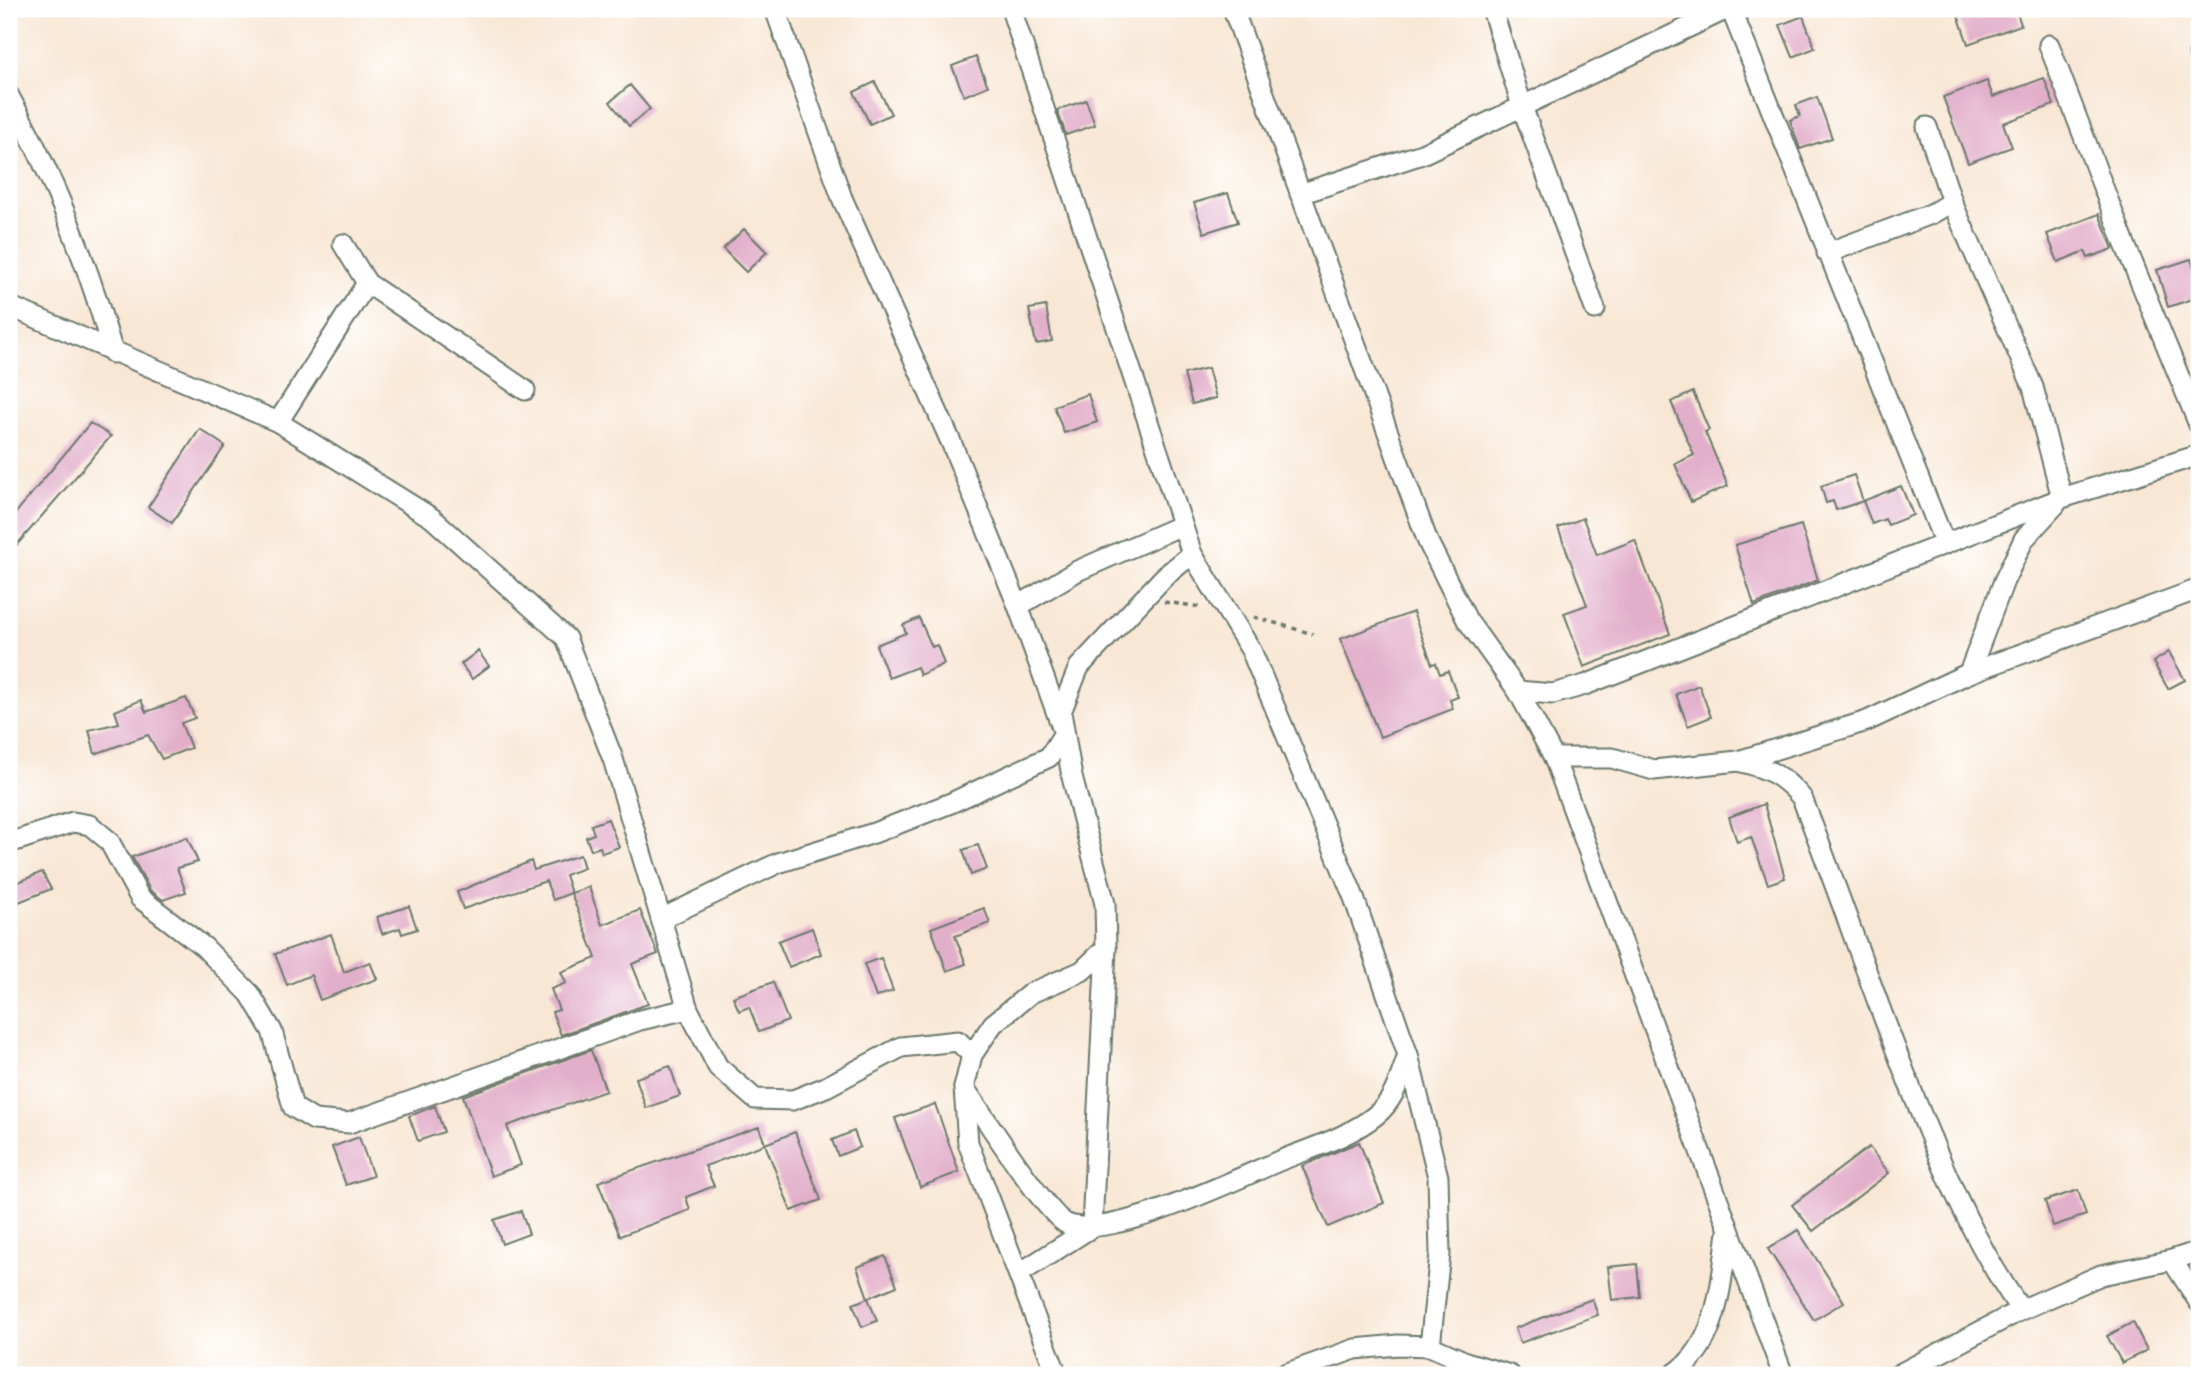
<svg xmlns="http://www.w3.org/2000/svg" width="2208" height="1384" font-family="Itim,sans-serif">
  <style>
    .building { fill: #e2afca }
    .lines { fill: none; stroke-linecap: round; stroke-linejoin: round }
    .street-casing { stroke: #6b786c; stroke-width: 23 }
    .path { stroke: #6b786c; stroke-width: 3.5; stroke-dasharray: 5 5; stroke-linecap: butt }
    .street { stroke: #fff; stroke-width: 19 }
  </style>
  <rect width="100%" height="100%" fill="#fff"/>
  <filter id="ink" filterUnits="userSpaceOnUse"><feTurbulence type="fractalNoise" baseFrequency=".0143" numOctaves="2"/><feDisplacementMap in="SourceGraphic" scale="14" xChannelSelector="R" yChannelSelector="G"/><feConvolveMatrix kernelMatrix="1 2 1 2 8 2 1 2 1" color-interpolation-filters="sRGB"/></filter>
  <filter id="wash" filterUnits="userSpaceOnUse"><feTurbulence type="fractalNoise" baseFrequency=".00686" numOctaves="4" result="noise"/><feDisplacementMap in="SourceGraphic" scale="28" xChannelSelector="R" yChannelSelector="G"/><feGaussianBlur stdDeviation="1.57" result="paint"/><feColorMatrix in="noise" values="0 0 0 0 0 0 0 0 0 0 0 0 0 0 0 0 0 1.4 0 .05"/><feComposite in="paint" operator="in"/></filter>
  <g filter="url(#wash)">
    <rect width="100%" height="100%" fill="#f8e7d4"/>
    <g id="blocks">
      <g class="building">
        <path d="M1956 9H2016L2021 25 1968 44Z"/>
        <path d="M1803 16 1815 48 1793 57 1780 25Z"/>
        <path d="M976 57 988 86 964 96 952 66Z"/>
        <path d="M2044 78 2054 105 2003 123 2012 147 1968 163 1943 97 1987 81 1993 97Z"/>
        <path d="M875 82 891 114 870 124 854 92Z"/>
        <path d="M630 85 650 109 629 126 610 102Z"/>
        <path d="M1817 97 1832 138 1800 149 1790 120 1800 116 1796 105Z"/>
        <path d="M1086 100 1095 125 1066 135 1057 110Z"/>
        <path d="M1228 193 1238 222 1204 233 1194 203Z"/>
        <path d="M2099 214 2113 249 2088 258 2085 251 2058 262 2047 234Z"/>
        <path d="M744 229 767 252 746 272 723 249Z"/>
        <path d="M2191 259 2199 284V297L2168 307 2157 270Z"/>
        <path d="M1046 306 1052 341 1036 344 1029 309Z"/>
        <path d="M1208 368 1216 398 1192 404 1184 374Z"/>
        <path d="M1693 392 1709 430 1705 432 1728 486 1691 502 1675 464 1694 455 1671 402Z"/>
        <path d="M1088 394 1097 422 1064 433 1054 406Z"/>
        <path d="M90 423 111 436 9 554V521Z"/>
        <path d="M200 429 225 446 172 523 148 507Z"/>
        <path d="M1854 475 1863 501 1836 510 1833 501 1826 503 1821 486Z"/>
        <path d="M1901 486 1913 515 1888 525 1885 519 1872 524 1863 501Z"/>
        <path d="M1583 518 1597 555 1635 540 1670 634 1584 667 1564 613 1587 605 1558 528Z"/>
        <path d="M1801 525 1818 580 1754 605 1735 545Z"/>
        <path d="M1413 612 1432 664 1436 663 1440 674 1448 671 1458 697 1450 700 1453 709 1380 737 1340 639Z"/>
        <path d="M919 618 932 647 937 645 944 664 920 675 917 667 889 678 876 645 906 633 903 625Z"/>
        <path d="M478 651 489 666 472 679 461 664Z"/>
        <path d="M2169 652 2185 680 2168 689 2153 662Z"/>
        <path d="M1699 685 1711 717 1688 726 1676 694Z"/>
        <path d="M186 698 195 718 181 723 191 748 162 759 148 735 95 754 89 730 119 723 115 711 141 700 146 712Z"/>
        <path d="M1764 804 1785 878 1768 884 1751 837 1737 842 1729 817Z"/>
        <path d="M608 819 619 847 602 853 600 847 591 850 586 837 594 834 591 825Z"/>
        <path d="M187 837 198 862 177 868 186 892 163 900 150 890 132 857Z"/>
        <path d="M978 845 987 869 971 875 963 850Z"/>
        <path d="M580 855 584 868 565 875 571 893 553 900 546 881 463 909 457 892 531 861 534 870Z"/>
        <path d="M42 872 51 889 9 906V886Z"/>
        <path d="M589 887 602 925 640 910 658 954 632 964 648 1004 561 1035 552 1012 559 1010 551 989 566 983 561 972 596 958 571 893Z"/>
        <path d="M409 906 417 929 402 934 400 928 382 934 377 917Z"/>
        <path d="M984 908 990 923 955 936 966 964 947 971 931 928Z"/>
        <path d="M812 928 821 954 789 967 778 941Z"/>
        <path d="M331 934 344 972 370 962 377 979 320 1000 311 975 287 985 275 954Z"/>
        <path d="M881 958 893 991 876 997 864 964Z"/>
        <path d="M773 982 788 1021 759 1032 749 1007 739 1011 733 997Z"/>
        <path d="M591 1050 606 1091 507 1126 521 1165 491 1176 463 1096Z"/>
        <path d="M670 1066 680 1096 646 1108 636 1078Z"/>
        <path d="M935 1104 959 1172 920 1187 895 1118Z"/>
        <path d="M435 1106 444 1132 418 1141 409 1116Z"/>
        <path d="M759 1127 765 1144 705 1166 714 1186 686 1197 690 1210 620 1236 598 1182Z"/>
        <path d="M854 1131 860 1147 838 1156 832 1140Z"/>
        <path d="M795 1132 821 1200 791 1211 765 1144Z"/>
        <path d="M359 1137 373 1176 346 1185 332 1147Z"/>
        <path d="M1359 1142 1384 1203 1328 1227 1302 1166Z"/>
        <path d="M1869 1147 1889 1173 1813 1231 1792 1205Z"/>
        <path d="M2078 1190 2086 1215 2053 1226 2045 1201Z"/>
        <path d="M521 1211 529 1234 502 1244 494 1220Z"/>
        <path d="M1798 1230 1844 1302 1814 1320 1768 1249Z"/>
        <path d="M885 1256 897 1286 868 1298 857 1267Z"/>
        <path d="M1637 1264 1640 1297 1612 1300 1608 1267Z"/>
        <path d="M868 1298 877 1321 862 1327 853 1304Z"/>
        <path d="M1592 1299 1598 1315 1520 1343 1515 1328Z"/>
        <path d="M2133 1322 2147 1350 2122 1363 2107 1336Z"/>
      </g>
    </g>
  </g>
  <g filter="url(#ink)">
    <use href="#blocks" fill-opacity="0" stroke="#6b786c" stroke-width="2"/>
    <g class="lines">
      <defs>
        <g id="street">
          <path d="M1011 9 1192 554 1251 650 1353 895 1408 1055 1438 1177 1440 1254 1430 1346"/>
          <path d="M1233 9 1428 542 1467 620 1518 691 1554 758 1783 1375"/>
          <path d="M1492 9 1523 109 1595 309"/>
          <path d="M1731 9 1945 544"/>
          <path d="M2049 45 2124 242 2199 425"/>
          <path d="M2199 54V55"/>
          <path d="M9 96C54 177 88 264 113 353"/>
          <path d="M1927 127 1952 202 2033 387 2062 498"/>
          <path d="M1300 194 1422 154 1727 9"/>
          <path d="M343 244 367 283 525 390"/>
          <path d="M1827 253 1931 214 1952 202"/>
          <path d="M9 306 278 422 432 518 566 638 613 759 688 1009 718 1067 755 1099 793 1100 826 1087 901 1047 958 1041 972 1055"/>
          <path d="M278 422 367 283"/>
          <path d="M1018 606 1077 571 1182 525"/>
          <path d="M1969 673 2004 581 2024 539 2056 504"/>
          <path d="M1518 691 1553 694 1585 685 2062 498 2199 455"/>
          <path d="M1554 758H1612L1654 770 1738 761 1867 721 1969 673 2199 589"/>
          <path d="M1738 761C1767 768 1783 775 1802 798 1844 905 1880 1015 1924 1121 1951 1187 1980 1252 2021 1310L2101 1275 2172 1260 2199 1251"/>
          <path d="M9 843 73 822 90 825 109 841 140 898 204 947 250 994 272 1031 293 1107 314 1120 349 1123 640 1020 688 1009"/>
          <path d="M661 919 778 863 874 833 951 803 1049 757 1064 733 1018 606 951 442 842 198 775 9"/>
          <path d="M964 1088C982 1112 1047 1216 1067 1224 1110 1241 1236 1179 1279 1161 1311 1148 1349 1137 1376 1115 1395 1100 1400 1077 1408 1055"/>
          <path d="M2172 1260 2199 1302"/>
          <path d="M1020 1273 1092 1227 1106 948"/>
          <path d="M1057 1375 968 1143 964 1088 972 1055 993 1024 1031 993 1082 971 1106 948 1105 904 1072 777 1061 712 1079 667 1165 576 1192 554"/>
          <path d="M1282 1375 1355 1349 1398 1345 1430 1346 1466 1362 1510 1375"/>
          <path d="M1673 1375C1719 1345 1721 1282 1728 1232"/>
          <path d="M1898 1375 2021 1310"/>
        </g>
      </defs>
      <use href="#street" class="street-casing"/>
      <g class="path">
        <path d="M1164 602 1202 607"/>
        <path d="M1254 617 1313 634"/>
      </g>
      <use href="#street" class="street"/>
    </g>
  </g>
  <rect width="2208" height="1384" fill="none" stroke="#fff" stroke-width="35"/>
</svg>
